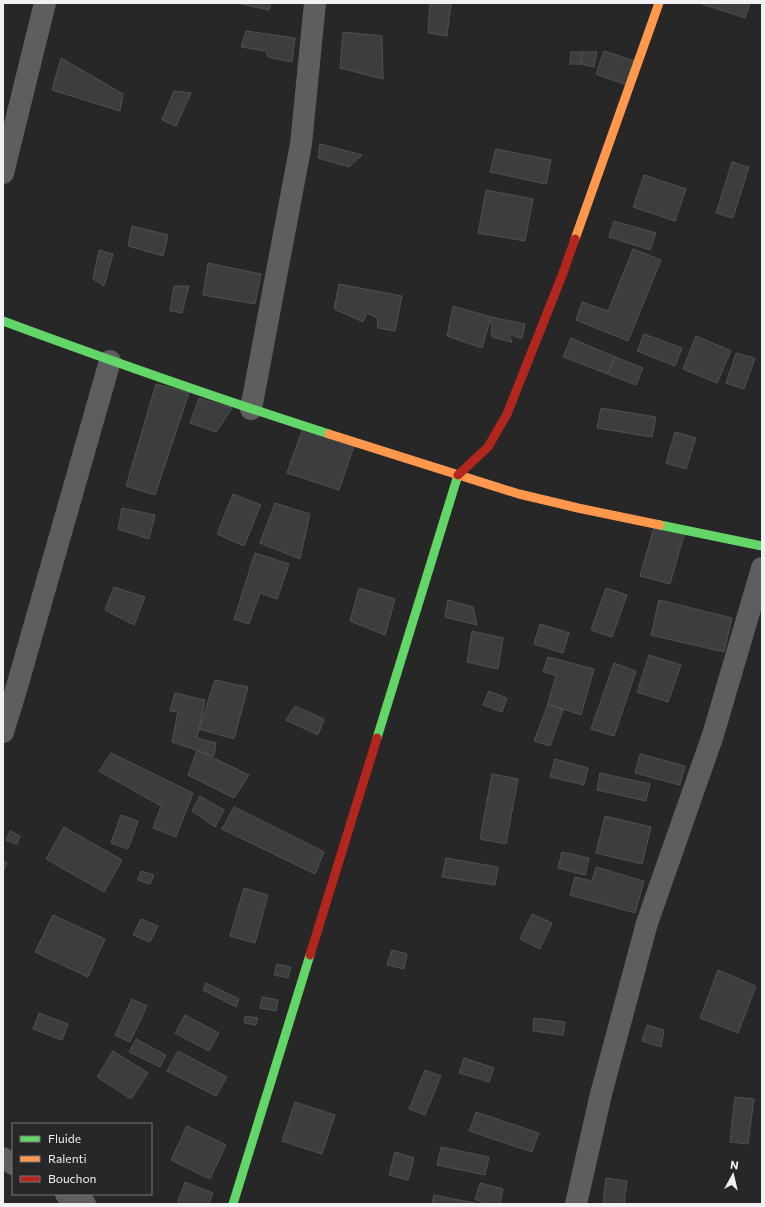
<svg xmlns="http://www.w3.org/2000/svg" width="765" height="1207" font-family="Commissioner,sans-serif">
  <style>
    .building { fill: #3c3d3e; stroke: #505050 }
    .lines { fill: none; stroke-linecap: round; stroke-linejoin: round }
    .street { stroke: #5e5e5e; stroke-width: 22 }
    .fast { stroke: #63d668; stroke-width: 9 }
    .slow { stroke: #ff974d; stroke-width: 9 }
    .jam { stroke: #b3261e; stroke-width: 9 }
  </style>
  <rect width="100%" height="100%" fill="#272728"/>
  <g class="building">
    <path d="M237 3H271L269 10Z"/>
    <path d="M430 3H451L447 36 428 33Z"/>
    <path d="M699 3H750L745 18Z"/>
    <path d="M246 31 295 38 292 62 268 57 266 51 241 47Z"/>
    <path d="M343 32 382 36 383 79 340 68Z"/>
    <path d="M604 51 635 61 627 85 596 74Z"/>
    <path d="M571 52H582L581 64H570Z"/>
    <path d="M582 52H597L594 67 581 64Z"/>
    <path d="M61 58 123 94 120 111 52 90Z"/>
    <path d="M174 91 191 93 176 126 162 120Z"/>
    <path d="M320 144 362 155 349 167 318 158Z"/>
    <path d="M496 149 551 160 546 184 490 172Z"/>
    <path d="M732 162 749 167 733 218 716 213Z"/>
    <path d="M644 175 686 189 675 221 633 207Z"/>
    <path d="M486 190 533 199 525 241 478 233Z"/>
    <path d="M614 221 656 233 650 250 609 237Z"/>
    <path d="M132 226 168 235 163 256 128 246Z"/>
    <path d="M633 249 661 260 628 341 576 320 582 302 608 311Z"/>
    <path d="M99 250 113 254 104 286 93 279Z"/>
    <path d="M208 263 261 274 255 304 203 295Z"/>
    <path d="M339 284 402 296 395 331 378 328 377 318 367 313 363 322 334 309Z"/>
    <path d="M174 286H189L182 313 170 311Z"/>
    <path d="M453 306 491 317 482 348 447 336Z"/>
    <path d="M491 317 525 324 522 339 509 334 512 342 492 337Z"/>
    <path d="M644 334 682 348 675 366 637 351Z"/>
    <path d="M696 336 731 351 717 383 683 369Z"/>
    <path d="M571 338 615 357 608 374 563 357Z"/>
    <path d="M736 353 755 358 744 389 726 383Z"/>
    <path d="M615 357 643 368 636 385 608 374Z"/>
    <path d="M156 384 189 393 155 495 126 486Z"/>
    <path d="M199 398 232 408 216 432 190 423Z"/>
    <path d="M601 408 656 417 652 437 597 428Z"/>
    <path d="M303 428 354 446 339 490 287 473Z"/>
    <path d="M675 432 696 438 686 469 666 463Z"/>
    <path d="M233 494 261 505 244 546 217 534Z"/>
    <path d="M275 503 310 514 300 559 260 543Z"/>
    <path d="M122 508 155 515 149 539 118 529Z"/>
    <path d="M655 524 685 532 670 584 640 576Z"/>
    <path d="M255 553 289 564 277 599 260 593 249 624 234 619Z"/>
    <path d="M114 587 145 597 134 625 105 610Z"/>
    <path d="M359 588 395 599 385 635 350 621Z"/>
    <path d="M606 588 627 595 612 637 591 630Z"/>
    <path d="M448 600 473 607 477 625 445 617Z"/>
    <path d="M659 600 732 618 724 652 651 635Z"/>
    <path d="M540 624 569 633 563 653 534 644Z"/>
    <path d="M472 631 503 638 498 669 467 662Z"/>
    <path d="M649 655 681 665 668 702 637 692Z"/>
    <path d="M548 657 594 669 581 715 548 704 556 675 543 672Z"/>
    <path d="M614 663 636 671 614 736 591 729Z"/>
    <path d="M215 680 248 687 234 739 199 729Z"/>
    <path d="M489 691 507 698 502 712 483 705Z"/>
    <path d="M175 693 205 700 197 738 216 743 214 756 172 742 178 712 170 711Z"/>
    <path d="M548 704 563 710 550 746 534 741Z"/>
    <path d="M295 706 324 719 318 735 286 720Z"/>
    <path d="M197 750 249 775 234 798 188 775Z"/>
    <path d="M111 753 193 793 176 837 153 828 161 806 99 771Z"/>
    <path d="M640 754 685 766 680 785 635 773Z"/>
    <path d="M555 759 588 768 584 785 550 777Z"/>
    <path d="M600 773 650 784 646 801 597 790Z"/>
    <path d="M492 774 518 779 506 844 480 839Z"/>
    <path d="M200 796 224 810 215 827 192 811Z"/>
    <path d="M234 807 324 852 315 874 222 829Z"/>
    <path d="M121 815 138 821 128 849 111 843Z"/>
    <path d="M605 816 651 827 642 864 596 853Z"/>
    <path d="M64 827 122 860 104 892 46 859Z"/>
    <path d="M10 831 20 836 17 844 6 840Z"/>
    <path d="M562 852 589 858 585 875 558 868Z"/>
    <path d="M446 858 498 867 495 885 442 877Z"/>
    <path d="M3 861 7 863 3 872Z"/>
    <path d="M596 867 644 881 635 913 570 895 575 877 592 881Z"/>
    <path d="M141 871 154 875 150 884 138 880Z"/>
    <path d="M244 888 268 895 255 943 230 936Z"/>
    <path d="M532 914 552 923 540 949 520 939Z"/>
    <path d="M53 915 105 939 88 977 35 952Z"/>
    <path d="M141 919 158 926 150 942 133 935Z"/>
    <path d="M392 950 407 954 404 969 387 965Z"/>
    <path d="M277 964 291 967 288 978 274 975Z"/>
    <path d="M718 970 756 986 738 1033 700 1018Z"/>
    <path d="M206 983 239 999 236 1007 203 990Z"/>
    <path d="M262 997 278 1000 276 1011 260 1008Z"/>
    <path d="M132 999 147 1006 130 1042 115 1035Z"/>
    <path d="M39 1013 68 1024 62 1040 33 1029Z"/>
    <path d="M185 1015 219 1033 209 1051 175 1033Z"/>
    <path d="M245 1016 258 1018 256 1025 244 1023Z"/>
    <path d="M534 1018 565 1022 563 1035 533 1031Z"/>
    <path d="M647 1025 664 1030 661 1047 642 1041Z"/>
    <path d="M136 1039 166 1055 160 1067 129 1052Z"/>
    <path d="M113 1051 148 1073 131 1099 97 1077Z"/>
    <path d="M178 1051 227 1077 216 1096 167 1071Z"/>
    <path d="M464 1058 494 1068 489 1082 459 1073Z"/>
    <path d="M425 1070 441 1076 425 1115 409 1109Z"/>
    <path d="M735 1097 754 1099 748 1144 730 1142Z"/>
    <path d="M295 1102 335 1115 322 1154 282 1141Z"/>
    <path d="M476 1112 539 1133 532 1152 469 1131Z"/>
    <path d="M187 1126 226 1145 210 1179 171 1160Z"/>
    <path d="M441 1147 489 1157 485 1175 437 1165Z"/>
    <path d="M395 1152 414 1158 408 1180 389 1175Z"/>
    <path d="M606 1178 627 1181 624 1204H603Z"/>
    <path d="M185 1182 213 1193 209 1204H177Z"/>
    <path d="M480 1183 503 1189 500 1204H489L475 1200Z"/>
    <path d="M434 1195 480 1204H432Z"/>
  </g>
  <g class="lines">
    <g class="street">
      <path d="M3 173 45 3"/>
      <path d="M251 409 301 144 315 3"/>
      <path d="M3 732 16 690 110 361"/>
      <path d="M3 1158 13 1164"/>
      <path d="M66 1194 85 1204"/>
      <path d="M576 1204 601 1094 647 923 713 735 762 568"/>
    </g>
    <g class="fast">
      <path d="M3 321C111 361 219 399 329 434"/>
      <path d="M660 525 762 546"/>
      <path d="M377 738 458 475"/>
      <path d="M233 1204 310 955"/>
    </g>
    <g class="slow">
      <path d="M575 239 659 3"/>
      <path d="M329 434 519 494 578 508 660 525"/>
    </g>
    <g class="jam">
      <path d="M458 475 488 447 507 414 563 273 575 239"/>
      <path d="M310 955 377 738"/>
    </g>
  </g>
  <rect width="765" height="1207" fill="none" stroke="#f1f0f3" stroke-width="8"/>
  <rect x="12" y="1123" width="140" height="72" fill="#272629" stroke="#78777a"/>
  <rect x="20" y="1136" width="20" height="6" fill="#63d668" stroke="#78777a"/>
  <text x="48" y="1143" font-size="12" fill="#f1f0f3">Fluide</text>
  <rect x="20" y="1156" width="20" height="6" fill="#ff974d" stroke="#78777a"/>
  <text x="48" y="1163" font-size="12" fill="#f1f0f3">Ralenti</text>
  <rect x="20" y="1176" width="20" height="6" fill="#b3261e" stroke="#78777a"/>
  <text x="48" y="1183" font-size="12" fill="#f1f0f3">Bouchon</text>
  <g transform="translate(733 1175) rotate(8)" stroke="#272629" stroke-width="3" paint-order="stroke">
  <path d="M0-3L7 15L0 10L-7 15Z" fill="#f1f0f3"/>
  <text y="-6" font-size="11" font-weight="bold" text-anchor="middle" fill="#f1f0f3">N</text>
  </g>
</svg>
